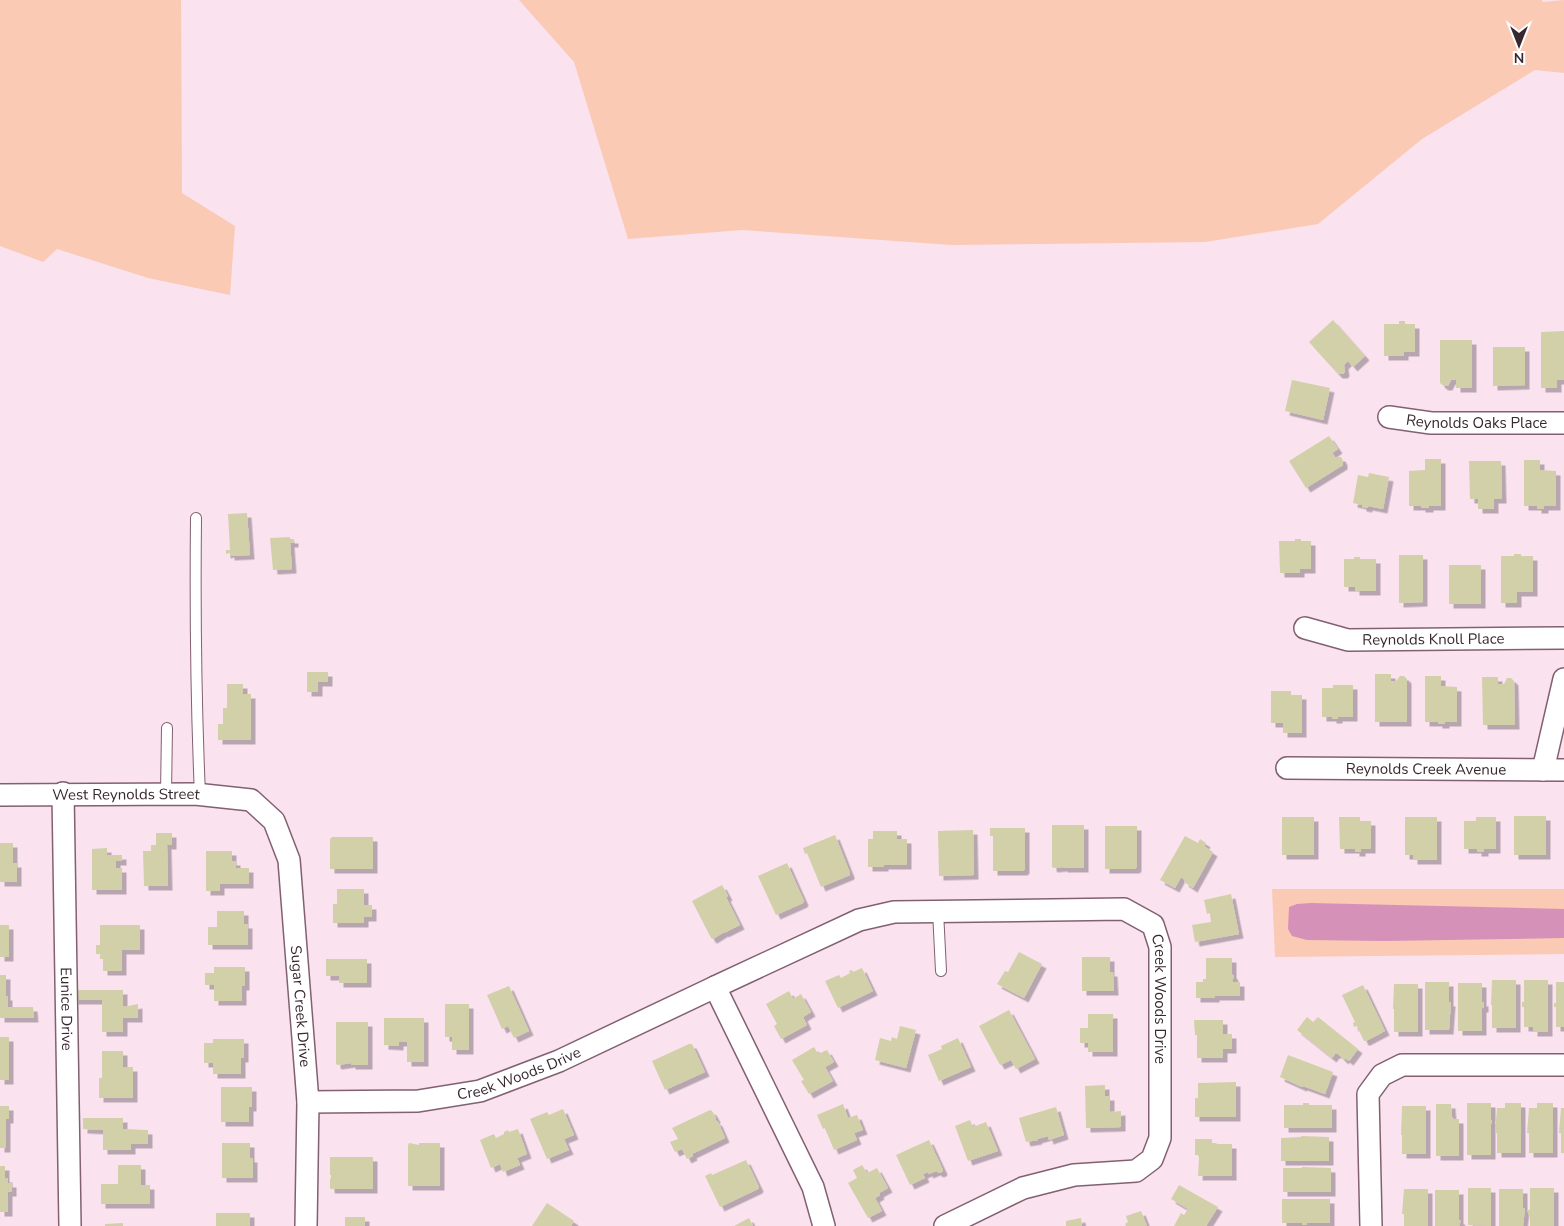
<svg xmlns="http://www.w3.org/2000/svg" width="1564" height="1226" font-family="'Nunito Sans',sans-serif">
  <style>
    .green { fill: #facab5 }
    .water { fill: #d691b8 }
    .building { fill: #d2d0a9; filter: url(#shadow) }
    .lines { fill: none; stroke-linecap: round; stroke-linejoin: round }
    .service-casing { stroke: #826072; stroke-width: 12 }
    .minor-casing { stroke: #826072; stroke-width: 24 }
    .service { stroke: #fff; stroke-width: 10 }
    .minor { stroke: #fff; stroke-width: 21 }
    .labels { text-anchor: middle; stroke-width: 4; stroke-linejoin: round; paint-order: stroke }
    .street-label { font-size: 15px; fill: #372830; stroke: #fff }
  </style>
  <defs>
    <filter id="shadow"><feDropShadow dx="4.5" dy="4.5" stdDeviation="0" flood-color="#0004"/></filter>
  </defs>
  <rect width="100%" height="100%" fill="#fae2ef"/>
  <g class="green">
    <path d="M0 0H181L182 193 235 226 230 295 148 278 57 249 43 262 0 246Z"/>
    <path d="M519 0H1542L1543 2 1564 0V73L1535 70 1422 139 1318 224 1205 242 951 245 742 230 628 239 574 62Z"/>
    <path d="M1272 889H1564V954L1275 957Z"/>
  </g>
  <path class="water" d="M1311 903 1564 909V938L1384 941 1307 940 1292 936 1288 929 1289 907 1297 904Z"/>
  <g class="building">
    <path d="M1333 320 1365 356 1353 367 1348 361 1344 365 1345 372 1343 374H1338L1309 342Z"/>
    <path d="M1399 321H1405V324H1415V352H1404V356H1384V324H1399Z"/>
    <path d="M1564 331V380H1557V388H1541V332Z"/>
    <path d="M1440 340H1472V388H1456V380H1451L1448 386H1444L1440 383Z"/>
    <path d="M1493 347H1525V385L1493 386Z"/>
    <path d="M1292 380 1330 388 1323 420 1285 411Z"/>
    <path d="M1329 436 1338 449 1332 453 1335 457H1341L1343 461V465L1306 488 1289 461Z"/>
    <path d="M1425 459H1441V506H1429V508H1421V506H1409V471L1425 470Z"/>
    <path d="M1524 460H1540V470L1556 471V506H1544V509H1537V506H1524Z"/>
    <path d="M1469 461H1501L1502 499H1494V509H1478V499H1470Z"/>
    <path d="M1369 473 1389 477 1383 509 1368 506V508L1362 507V505L1353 503 1358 475 1368 477Z"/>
    <path d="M247 513 250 555 230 556V553L226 554V550H230L228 514Z"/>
    <path d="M290 537V539H294V543H290L292 569 273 570 270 538Z"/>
    <path d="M1295 539H1301V541H1311V569H1300V573H1280L1279 541H1295Z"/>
    <path d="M1514 554H1521V556H1533V592H1517V603H1501V556H1514Z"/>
    <path d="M1399 555H1423V602L1399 603Z"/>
    <path d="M1354 557H1360V559H1376V591H1355V587H1344V559H1354Z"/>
    <rect x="1449" y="565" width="32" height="39"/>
    <path d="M307 672H328V682H318V692H307Z"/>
    <path d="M1375 674H1391V681H1396L1400 676H1404L1407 679V722H1375Z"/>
    <path d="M1425 676H1441V686L1457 687V722H1445V724H1438V722H1425Z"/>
    <path d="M1482 677H1498V684H1504L1507 678H1511L1514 681 1515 725H1483Z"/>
    <path d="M227 684H243V694H251V740H218V724H223V708H227Z"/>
    <path d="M1333 685H1353V717H1338V719H1332V717H1322V688H1333Z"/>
    <path d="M1271 691H1291V695H1302V733H1283V723H1271Z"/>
    <rect x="1514" y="816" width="32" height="39"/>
    <rect x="1282" y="817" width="32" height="38"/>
    <path d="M1339 817H1360V821H1371V849H1361V852H1355V849H1340Z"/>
    <path d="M1405 817H1437V860H1413V855H1405Z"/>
    <path d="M1476 817H1496V849H1484V852H1477V849H1464V821H1476Z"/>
    <path d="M1052 825H1084V868H1063V867L1054 868 1052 867Z"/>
    <path d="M1105 826H1137V867L1135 869H1105Z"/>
    <path d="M990 828H1025V869L1023 871H993V836H990Z"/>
    <path d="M973 830 974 875 939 876 938 831Z"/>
    <path d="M873 831H897V839H907V865H884V867H868V839H873Z"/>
    <path d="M156 833H172V845H167L168 886H144L143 851H151V845H156Z"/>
    <path d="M835 835 850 873V875L821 887 807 853 805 854 803 848Z"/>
    <path d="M1185 836 1198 843 1200 839 1206 843 1204 846 1213 852 1193 888 1184 882 1185 880 1181 877 1175 888 1160 880Z"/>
    <path d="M332 837H373V869H330V839Z"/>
    <path d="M0 843H13V863H17V882H0Z"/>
    <path d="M107 848V855H122V861H116V868H122V890H92V849Z"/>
    <path d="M206 851H232V861H236V868H249V884H220V891H206Z"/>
    <path d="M787 863 804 901 803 903 776 915 758 876Z"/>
    <path d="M722 885 728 896 726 897 740 925 724 933V932L713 939 711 938 692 901Z"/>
    <path d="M337 889H364V905H372V917H364V923H333V904H337Z"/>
    <path d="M1231 894 1239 934 1195 942 1192 925 1211 922 1210 913 1207 914 1204 900Z"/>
    <path d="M217 911H244V924H248V945H208V927H217Z"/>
    <rect x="0" y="925" width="9" height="32"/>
    <path d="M100 925H140V950H122V971H103V959H100V954H96V945H100Z"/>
    <path d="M1019 952 1042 964 1024 998 997 984 1005 971 1008 972Z"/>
    <path d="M1082 957H1110V972H1113L1114 991H1082Z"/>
    <path d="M1206 958H1232V974L1234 976 1232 982H1240V996H1215V998H1196V982H1203V979H1206Z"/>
    <path d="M326 959H367V983H339V976H326Z"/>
    <path d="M214 967H245V986H242V1001H214V985H205V973H214Z"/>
    <path d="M862 968 873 991 838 1008 825 981 839 975 841 978 850 973 849 971 852 970 853 972Z"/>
    <path d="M0 975H6V996H8V1007H33L34 1018H0Z"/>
    <path d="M1492 980H1516V1028H1492V1005H1491Z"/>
    <path d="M1524 980H1548V1032H1533V1027H1524V1007H1522V1002H1524Z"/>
    <path d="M1425 982H1449V1002H1451L1449 1030H1425Z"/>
    <path d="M1556 982H1564V1027H1556V1007H1554V1003H1556Z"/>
    <path d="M1458 983H1482V1002H1484V1008H1482V1031H1458Z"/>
    <path d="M1394 984H1418V1032H1394V1009H1393Z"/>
    <path d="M1363 985 1385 1031 1366 1041H1364L1357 1026 1354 1027 1353 1023 1355 1022 1342 995Z"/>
    <path d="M509 986 529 1031 514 1038 508 1026 502 1029 487 995Z"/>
    <path d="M74 990H123V1007L138 1004V1018H123V1032H102V1000H74Z"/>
    <path d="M789 991 793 999 801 994 811 1012 803 1017 807 1025 781 1039 774 1026 777 1024 766 1004Z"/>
    <path d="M445 1004H469V1050H452V1037H445Z"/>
    <path d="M1009 1010 1035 1059 1016 1069 1011 1060 1000 1065 979 1026Z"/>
    <path d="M1088 1014H1113V1052H1088V1043H1080V1028H1088Z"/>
    <path d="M1307 1017 1313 1022 1318 1017 1358 1049 1349 1061 1345 1058 1344 1060 1338 1054H1335L1332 1058 1297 1030Z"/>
    <path d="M384 1018H424V1062H407V1042H399V1046L384 1045Z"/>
    <path d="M1194 1020H1223V1034H1232V1049H1223V1058H1197V1035H1195Z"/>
    <path d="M336 1022H368V1065H351V1063L338 1065 336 1064Z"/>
    <path d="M900 1026 916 1030 906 1068 875 1060 880 1038 891 1041 892 1037 897 1039Z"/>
    <rect x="0" y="1037" width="9" height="43"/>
    <path d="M958 1038 971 1067 939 1081 928 1055 942 1049 941 1046Z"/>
    <path d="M213 1039H244V1058H241V1074H213V1063H204V1043H213Z"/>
    <path d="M689 1044H692L705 1072 665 1090 652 1061Z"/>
    <path d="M814 1047 818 1054 827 1050 834 1062 825 1067 833 1081 809 1094 801 1081 804 1080 792 1060Z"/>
    <path d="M102 1051H123V1067H133V1098H99V1078H102Z"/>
    <path d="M1288 1055 1333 1072 1325 1094 1303 1086 1302 1087 1280 1077Z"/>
    <path d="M1236 1082V1117H1195V1098H1198V1083Z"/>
    <path d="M1105 1085V1096H1110V1112L1121 1111V1127L1086 1128 1085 1086Z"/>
    <path d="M221 1087H252V1107H249V1122H221Z"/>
    <path d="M1303 1103H1309V1105H1332V1128H1284V1105H1303Z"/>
    <path d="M1467 1103H1491V1120H1492V1124H1491V1155H1467Z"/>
    <path d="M1505 1103H1521V1153H1497V1133H1495L1497 1108H1505Z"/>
    <path d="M1537 1103H1553V1153H1529V1133H1527L1529 1108H1537Z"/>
    <path d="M843 1104 848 1118 857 1115 863 1130 854 1133 857 1140 834 1150 825 1128 823 1129 817 1115Z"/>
    <path d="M1436 1104H1451L1452 1117 1454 1119H1459V1156H1436Z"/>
    <path d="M0 1106H9V1119H6V1148H0Z"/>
    <path d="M1402 1106H1426V1154H1402V1135H1401Z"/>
    <path d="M1056 1107 1064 1135 1049 1140 1048 1136 1037 1139 1038 1140 1026 1142 1019 1118Z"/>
    <path d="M1561 1108H1564V1153H1561V1133H1559Z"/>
    <path d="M563 1109 574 1135 564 1139 569 1150 547 1159 530 1119 547 1112 549 1115Z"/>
    <path d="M710 1110 712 1111 716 1118 715 1120 718 1122 725 1138 692 1154 693 1156 687 1159 682 1149 675 1152 670 1142 678 1139 672 1128Z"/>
    <path d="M83 1118H123V1129L148 1130V1144H131V1150H103V1130L83 1129Z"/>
    <path d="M970 1120 973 1127 986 1122 998 1151 968 1161 955 1126Z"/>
    <path d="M518 1129 527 1154 517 1158 520 1165 503 1172 500 1164 491 1168 480 1140 494 1134 496 1138 504 1134V1132L508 1130 509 1132Z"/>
    <path d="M1301 1136 1329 1137V1161H1281V1138L1301 1137Z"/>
    <path d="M1195 1139H1212V1144H1232V1176H1198L1199 1158 1198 1155H1195Z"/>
    <path d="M929 1140 943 1170 942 1172 939 1173 936 1171 929 1174 928 1172 923 1174 925 1178 910 1185 896 1155Z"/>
    <path d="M222 1143H250V1158H253V1178H222Z"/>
    <path d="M409 1143 419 1145V1143H440V1186H408V1145Z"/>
    <path d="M330 1157H373V1189H331L330 1188V1179L331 1178V1175H330Z"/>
    <path d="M746 1160 759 1187 758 1189 720 1207 705 1176 711 1173 712 1175Z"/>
    <path d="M118 1165H141V1185H150V1204H101V1184H118Z"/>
    <path d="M862 1165 867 1173 877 1168 888 1188 879 1193 880 1195 875 1198 882 1211 868 1218 848 1183 857 1178 853 1170Z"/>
    <path d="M0 1166H5V1178H8V1183H12V1192H8V1212H0Z"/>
    <path d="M1302 1167 1331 1168V1192H1283V1168H1302Z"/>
    <path d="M1179 1185 1218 1207 1206 1226H1174L1181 1213 1184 1215 1188 1209 1171 1199Z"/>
    <path d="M1468 1188H1491V1226L1468 1225Z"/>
    <path d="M1530 1188H1554V1226H1530V1215H1528V1210H1530Z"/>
    <path d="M1404 1189H1428V1226H1404V1214H1402Z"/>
    <path d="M1499 1189H1523V1208H1525L1523 1226H1499Z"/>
    <path d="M1435 1190H1459V1220H1461L1459 1226H1435Z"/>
    <path d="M1282 1199H1330V1223H1307V1225H1302V1223H1282Z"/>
    <path d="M547 1203 574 1221 571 1226H532Z"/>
    <path d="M1141 1211 1147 1226H1126L1125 1224 1128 1222 1126 1216Z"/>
    <rect x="216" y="1213" width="34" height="13"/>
    <rect x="345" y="1217" width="20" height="9"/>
    <path d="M749 1218 753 1226H734Z"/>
    <path d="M1081 1218 1082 1226H1066V1221Z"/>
    <path d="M123 1223V1226H105V1224Z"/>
  </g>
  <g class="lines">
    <defs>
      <g id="service">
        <path d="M196 518C195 610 196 702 200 795"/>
        <path d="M166 794 167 728"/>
        <path d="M938 911 941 971"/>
      </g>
      <g id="minor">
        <path id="s1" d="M1389 417 1431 423H1564"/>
        <path id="s2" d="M1305 628 1348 640 1564 638"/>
        <path id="s3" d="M1287 768 1564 770"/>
        <path d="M1543 770 1564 679"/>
        <path id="s4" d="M63 793 70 1226"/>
        <path id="s5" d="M0 795 195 794 251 800 274 821 289 860 308 1102 306 1226"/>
        <path id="s6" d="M308 1102 418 1101 480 1091 559 1061 715 987"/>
        <path id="s7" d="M824 1226 813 1187 715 987 859 920 894 912 1124 909 1153 925 1160 947V1138L1152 1159 1136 1171 1074 1175 1023 1188 945 1226"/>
        <path d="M1371 1226 1368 1094 1382 1075 1402 1065H1564"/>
      </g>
    </defs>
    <use href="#service" class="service-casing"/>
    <use href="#minor" class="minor-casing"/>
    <use href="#service" class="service"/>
    <use href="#minor" class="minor"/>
  </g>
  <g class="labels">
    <g class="street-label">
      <text dy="5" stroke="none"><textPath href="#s1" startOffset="88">Reynolds Oaks Place</textPath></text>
      <text dy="5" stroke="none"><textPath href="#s2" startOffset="130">Reynolds Knoll Place</textPath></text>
      <text dy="5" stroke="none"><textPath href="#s3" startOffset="139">Reynolds Creek Avenue</textPath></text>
      <text dy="5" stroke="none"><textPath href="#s5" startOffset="126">West Reynolds Street</textPath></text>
      <text dy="5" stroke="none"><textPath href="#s7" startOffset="796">Creek Woods Drive</textPath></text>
      <text dy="5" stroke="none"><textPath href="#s5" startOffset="471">Sugar Creek Drive</textPath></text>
      <text dy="5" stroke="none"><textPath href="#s4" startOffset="216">Eunice Drive</textPath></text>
      <text dy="5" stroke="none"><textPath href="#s6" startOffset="215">Creek Woods Drive</textPath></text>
    </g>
  </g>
  <g transform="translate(1519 45) rotate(180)" stroke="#ffffff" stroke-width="4" paint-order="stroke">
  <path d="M0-4L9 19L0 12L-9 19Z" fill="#372830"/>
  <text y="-8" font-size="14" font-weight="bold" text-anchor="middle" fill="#372830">N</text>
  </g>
</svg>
